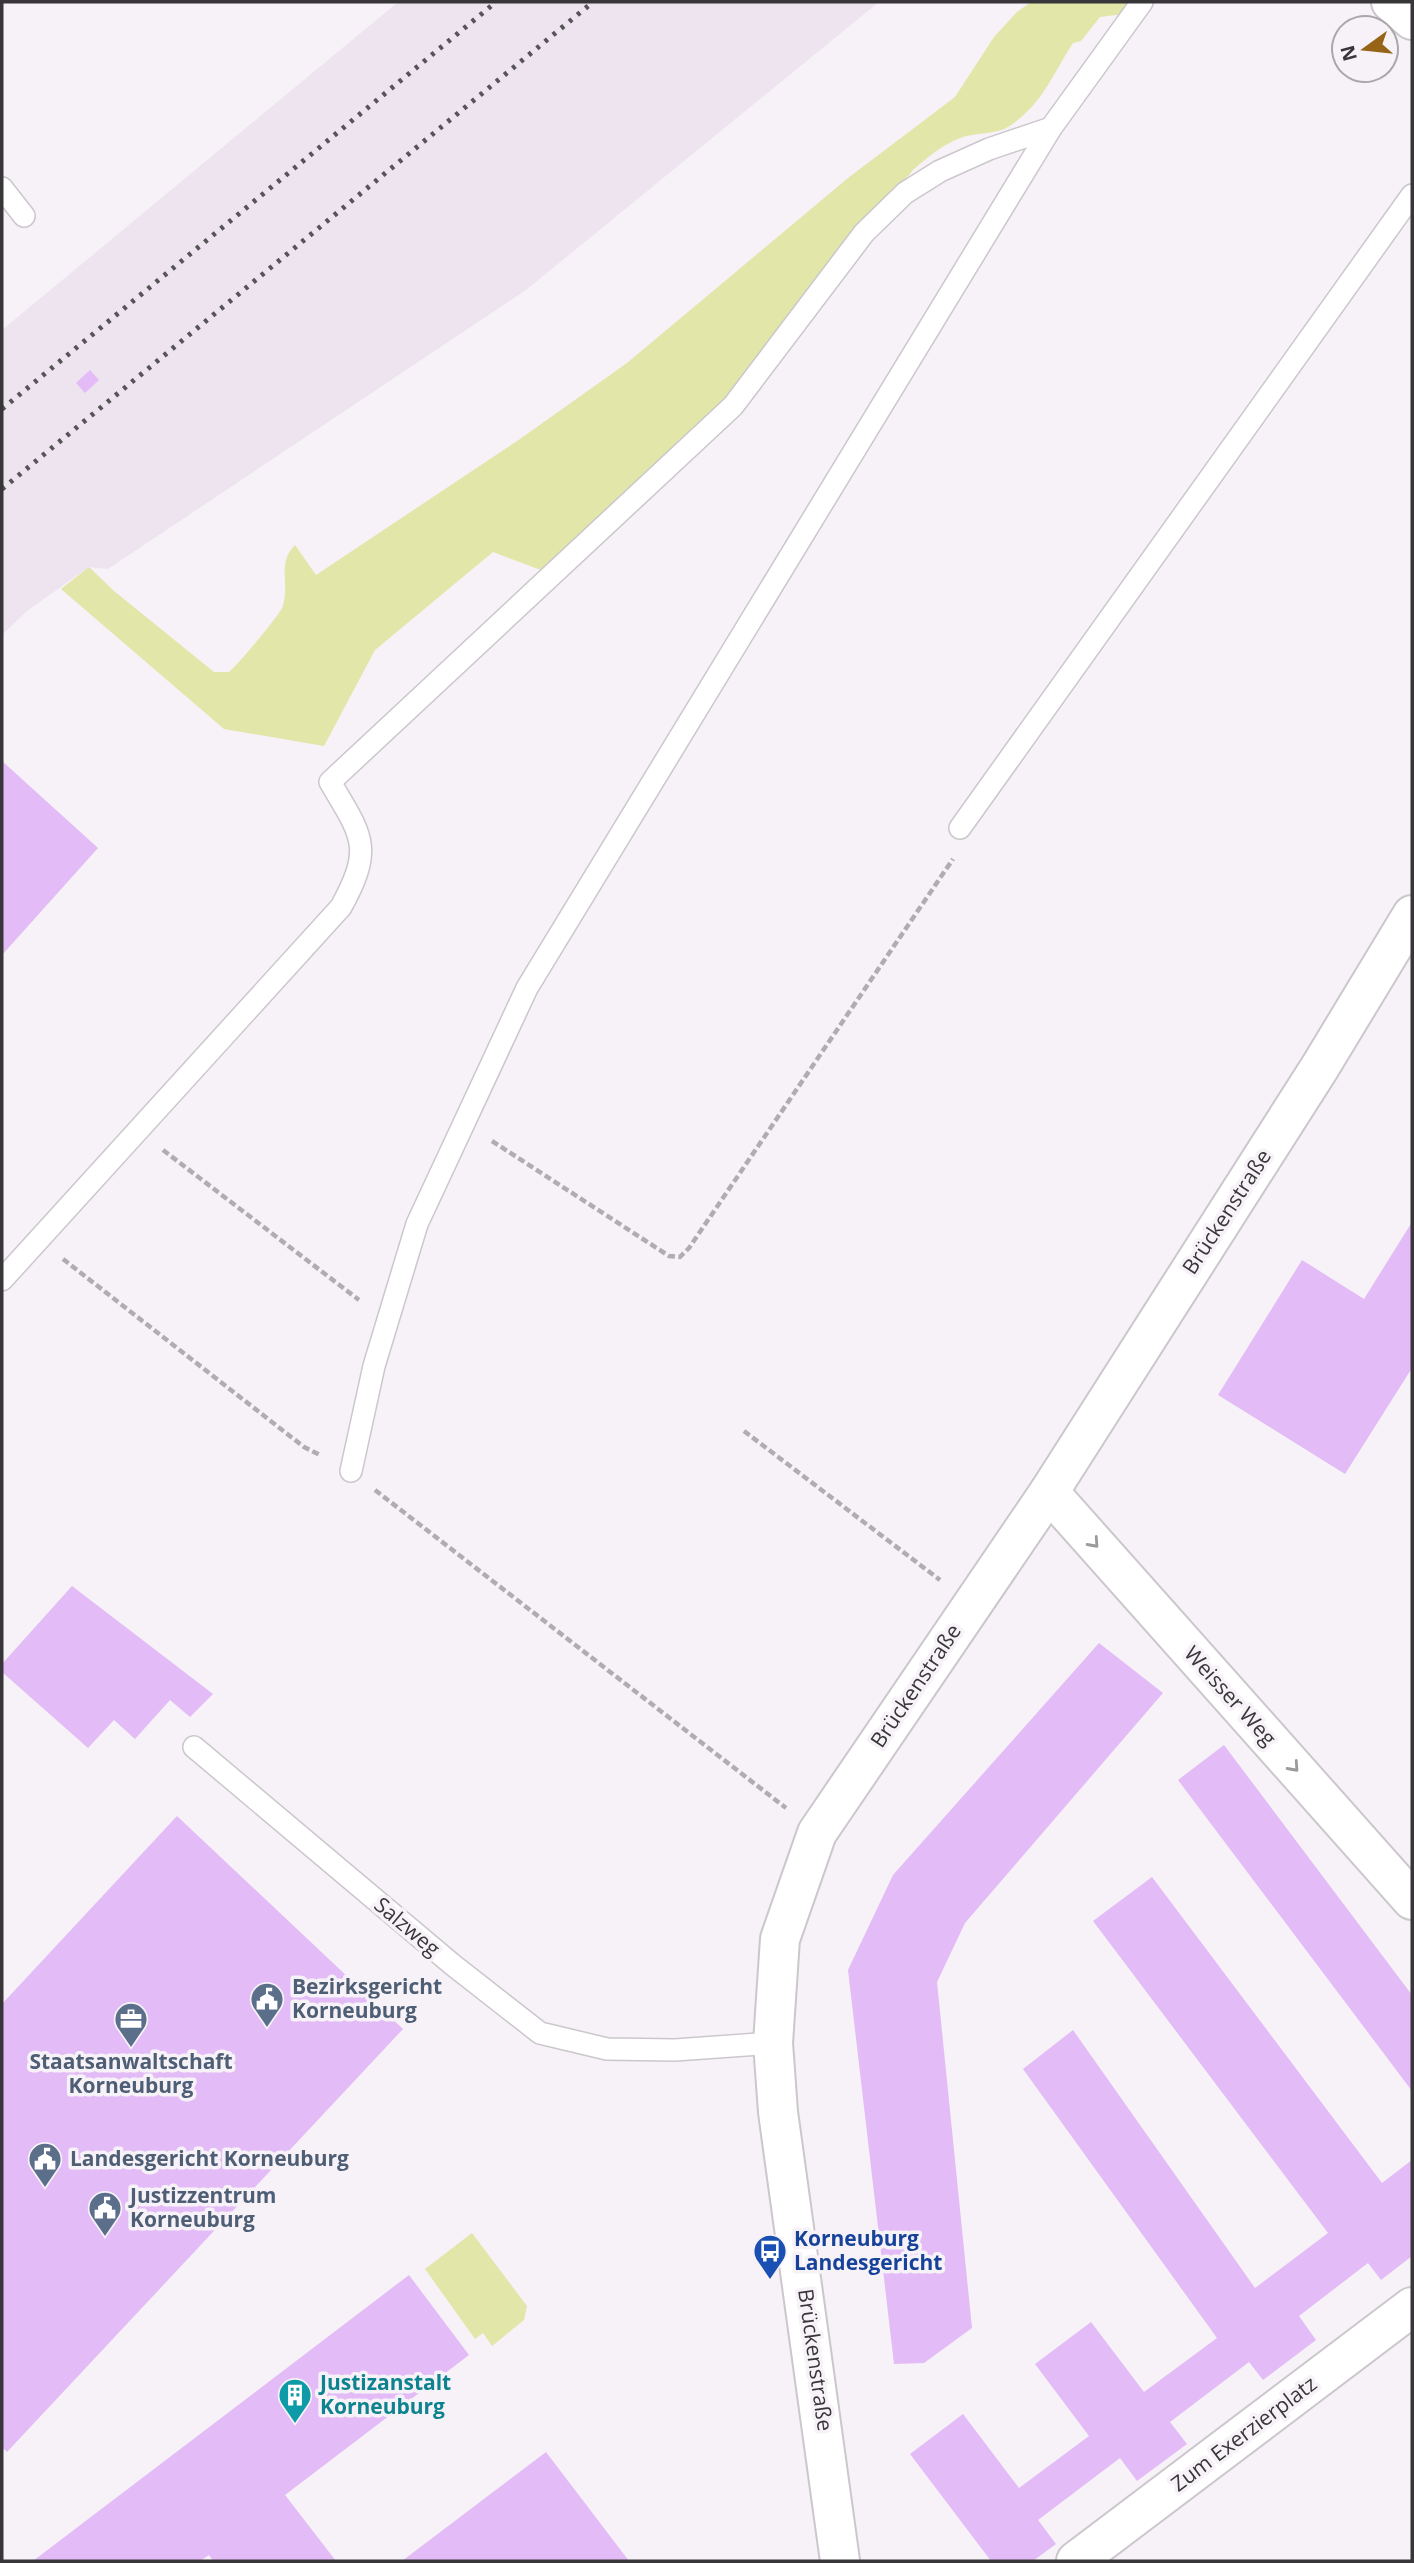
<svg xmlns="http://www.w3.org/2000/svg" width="1414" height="2563" font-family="'Open Sans',sans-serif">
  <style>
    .built { fill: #ede4f0 }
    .green { fill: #e2e6a8 }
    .building { fill: #e3bbf6 }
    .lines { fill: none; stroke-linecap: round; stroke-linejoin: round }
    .lane-casing { stroke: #cbc7cc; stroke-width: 24 }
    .street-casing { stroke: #cbc7cc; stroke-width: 42 }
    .path { stroke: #b0adb1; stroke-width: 4.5; stroke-dasharray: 7 3.5; stroke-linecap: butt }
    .lane { stroke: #fff; stroke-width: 21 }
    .street { stroke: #fff; stroke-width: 38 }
    .rail { stroke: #565457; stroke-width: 5; stroke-dasharray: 3.5 7; stroke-linecap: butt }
    .oneway { stroke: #9c9a9c }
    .labels { text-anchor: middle; stroke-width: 7; stroke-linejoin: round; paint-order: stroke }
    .street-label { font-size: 21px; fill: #383638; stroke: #f6f2f7 }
    .service-label { font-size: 21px; font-weight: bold; fill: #4e5e75; stroke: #f6f2f7; text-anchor: start }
    .transit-label { font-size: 21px; font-weight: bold; fill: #164399; stroke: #f6f2f7; text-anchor: start }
    .culture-label { font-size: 21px; font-weight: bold; fill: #0d838f; stroke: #f6f2f7; text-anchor: start }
  </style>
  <rect width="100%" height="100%" fill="#f6f2f7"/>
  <path class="built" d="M398 2H879L526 290 108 569 89 567 27 611 2 635V330Z"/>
  <g class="green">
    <path d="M1031 2H1132L1124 14 1100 17 1081 41 1073 43C1052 75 1044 102 1011 125 997 135 979 132 963 137 943 144 929 156 913 170L726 402 541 570 493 552 375 650 324 746 224 729 61 589 89 567 114 591 214 672H229C238 665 277 618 282 608 291 586 276 563 295 545L316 575 520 439 627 363 848 178 955 97 994 37 1017 12Z"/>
    <path d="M472 2233 527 2306 524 2320 492 2346 483 2333 475 2339 425 2269Z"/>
  </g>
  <g class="building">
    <path d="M90 370 99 380 85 393 76 383Z"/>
    <path d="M2 761 98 848 2 955Z"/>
    <path d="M1412 1222V1368L1345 1474 1218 1395 1302 1260 1364 1299Z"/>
    <path d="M72 1586 213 1694 190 1717 170 1700 135 1739 114 1720 88 1748 2 1672V1664Z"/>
    <path d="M1099 1643 1163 1693 965 1923 937 1982 972 2328 924 2363 894 2364 848 1970 893 1875Z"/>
    <path d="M1224 1745 1412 1995V2091L1178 1780Z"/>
    <path d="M177 1816 403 2029 7 2452 2 2447V2004Z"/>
    <path d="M1152 1877 1382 2183 1412 2160V2256L1381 2280 1368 2263 1299 2316 1316 2340 1263 2380 1249 2362 1170 2422 1187 2444 1137 2481 1120 2458 1038 2520 1056 2544 1033 2561H991L910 2454 963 2414 1019 2488 1089 2436 1035 2364 1091 2322 1144 2392 1217 2338 1023 2069 1073 2030 1255 2288 1328 2233 1093 1921Z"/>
    <path d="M409 2275 469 2355 285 2495 336 2561H213L209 2555 200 2561H33Z"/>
    <path d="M546 2452 629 2561H402Z"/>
  </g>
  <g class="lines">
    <defs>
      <g id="lane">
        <path d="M2 188 24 216"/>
        <path d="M960 828 1412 195"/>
        <path d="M2 1280 341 907C374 847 362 836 330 782L733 406 864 233 905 193 940 171 989 149 1051 128"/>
        <path d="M351 1471 374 1366 417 1224 527 988 1051 128 1142 2"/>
        <path d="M194 1747 453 1965 540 2033 607 2049 675 2050 773 2043"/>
      </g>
      <g id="street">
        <path d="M1391 2 1412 20"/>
        <path d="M1049 1492 1412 1900"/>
        <path d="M840 2561 778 2112 773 2043 780 1939 817 1833 1049 1492 1320 1067 1412 915"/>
        <path d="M1076 2561 1412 2307"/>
      </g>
    </defs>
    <use href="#lane" class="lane-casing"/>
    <use href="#street" class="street-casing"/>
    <g class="path">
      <path d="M492 1141 669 1256 680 1257 689 1248 953 859"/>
      <path d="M163 1150 359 1300"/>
      <path d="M63 1259 304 1447 320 1455"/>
      <path d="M744 1431 940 1580"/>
      <path d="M375 1490 786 1808"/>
    </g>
    <use href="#lane" class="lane"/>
    <use href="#street" class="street"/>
    <g class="rail">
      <path d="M2 409 496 2"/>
      <path d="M2 489 593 2"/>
    </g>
  </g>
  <defs><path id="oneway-chevron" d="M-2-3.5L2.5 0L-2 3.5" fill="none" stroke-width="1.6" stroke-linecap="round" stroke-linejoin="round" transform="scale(1.75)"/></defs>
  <g class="oneway">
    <use href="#oneway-chevron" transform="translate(1094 1543) rotate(48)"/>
    <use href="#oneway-chevron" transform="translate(1294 1767) rotate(48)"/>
  </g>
  <defs>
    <symbol id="civic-pin" viewBox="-11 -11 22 30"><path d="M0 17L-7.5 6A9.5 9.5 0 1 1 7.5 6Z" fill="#5c6f8a" stroke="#f6f2f7"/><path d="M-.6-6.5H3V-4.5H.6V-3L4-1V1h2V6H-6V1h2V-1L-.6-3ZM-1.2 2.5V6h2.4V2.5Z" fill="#fff"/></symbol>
    <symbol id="office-pin" viewBox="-11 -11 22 30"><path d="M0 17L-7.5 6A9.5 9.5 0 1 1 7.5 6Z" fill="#5c6f8a" stroke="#f6f2f7"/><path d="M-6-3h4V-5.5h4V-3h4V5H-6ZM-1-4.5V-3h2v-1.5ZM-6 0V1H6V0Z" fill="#fff"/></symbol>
    <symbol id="bus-pin" viewBox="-11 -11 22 30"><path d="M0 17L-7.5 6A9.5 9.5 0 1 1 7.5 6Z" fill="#1a4fb4" stroke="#f6f2f7"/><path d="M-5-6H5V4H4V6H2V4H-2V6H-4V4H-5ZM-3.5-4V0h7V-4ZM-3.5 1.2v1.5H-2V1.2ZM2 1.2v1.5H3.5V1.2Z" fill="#fff"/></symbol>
    <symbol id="building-pin" viewBox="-11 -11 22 30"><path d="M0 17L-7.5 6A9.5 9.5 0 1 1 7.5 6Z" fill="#0f9aa8" stroke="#f6f2f7"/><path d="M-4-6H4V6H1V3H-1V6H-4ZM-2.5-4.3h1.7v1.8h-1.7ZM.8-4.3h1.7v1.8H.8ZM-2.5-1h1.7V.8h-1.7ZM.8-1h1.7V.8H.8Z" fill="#fff"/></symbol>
  </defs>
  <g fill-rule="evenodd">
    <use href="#civic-pin" x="248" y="1980" width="38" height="52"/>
    <use href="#office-pin" x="112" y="2000" width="38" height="52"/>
    <use href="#civic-pin" x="26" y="2140" width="38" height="52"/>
    <use href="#civic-pin" x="86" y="2189" width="38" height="52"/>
    <use href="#bus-pin" x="751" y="2232" width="38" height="52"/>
    <use href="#building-pin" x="276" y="2376" width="38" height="52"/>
  </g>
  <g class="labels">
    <g class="street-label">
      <text transform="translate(1227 1212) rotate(-57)" y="7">Brückenstraße</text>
      <text transform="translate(916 1686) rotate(-56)" y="7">Brückenstraße</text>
      <text transform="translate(1230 1696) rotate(48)" y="7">Weisser Weg</text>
      <text transform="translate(407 1927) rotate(40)" y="7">Salzweg</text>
      <text transform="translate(815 2360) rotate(82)" y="7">Brückenstraße</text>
      <text transform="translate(1244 2434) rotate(-37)" y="7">Zum Exerzierplatz</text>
    </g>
    <g class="service-label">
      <text x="292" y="1994">Bezirksgericht<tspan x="292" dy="24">Korneuburg</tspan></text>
      <text x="131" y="2069" text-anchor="middle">Staatsanwaltschaft<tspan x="131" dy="24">Korneuburg</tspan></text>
      <text x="70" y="2166">Landesgericht Korneuburg</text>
      <text x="130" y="2203">Justizzentrum<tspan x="130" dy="24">Korneuburg</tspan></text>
    </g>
    <g class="transit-label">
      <text x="794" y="2246">Korneuburg<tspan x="794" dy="24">Landesgericht</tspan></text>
    </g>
    <g class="culture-label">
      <text x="320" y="2390">Justizanstalt<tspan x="320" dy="24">Korneuburg</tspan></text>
    </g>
  </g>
  <rect width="1414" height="2563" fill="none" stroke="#383638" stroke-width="7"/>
  <g transform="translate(1365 49) rotate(255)"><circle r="33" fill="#f6f2f7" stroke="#aaa7ab" stroke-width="2"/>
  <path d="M0-5L12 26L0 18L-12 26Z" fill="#976417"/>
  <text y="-10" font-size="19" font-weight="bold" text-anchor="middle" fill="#383638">N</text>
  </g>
</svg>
